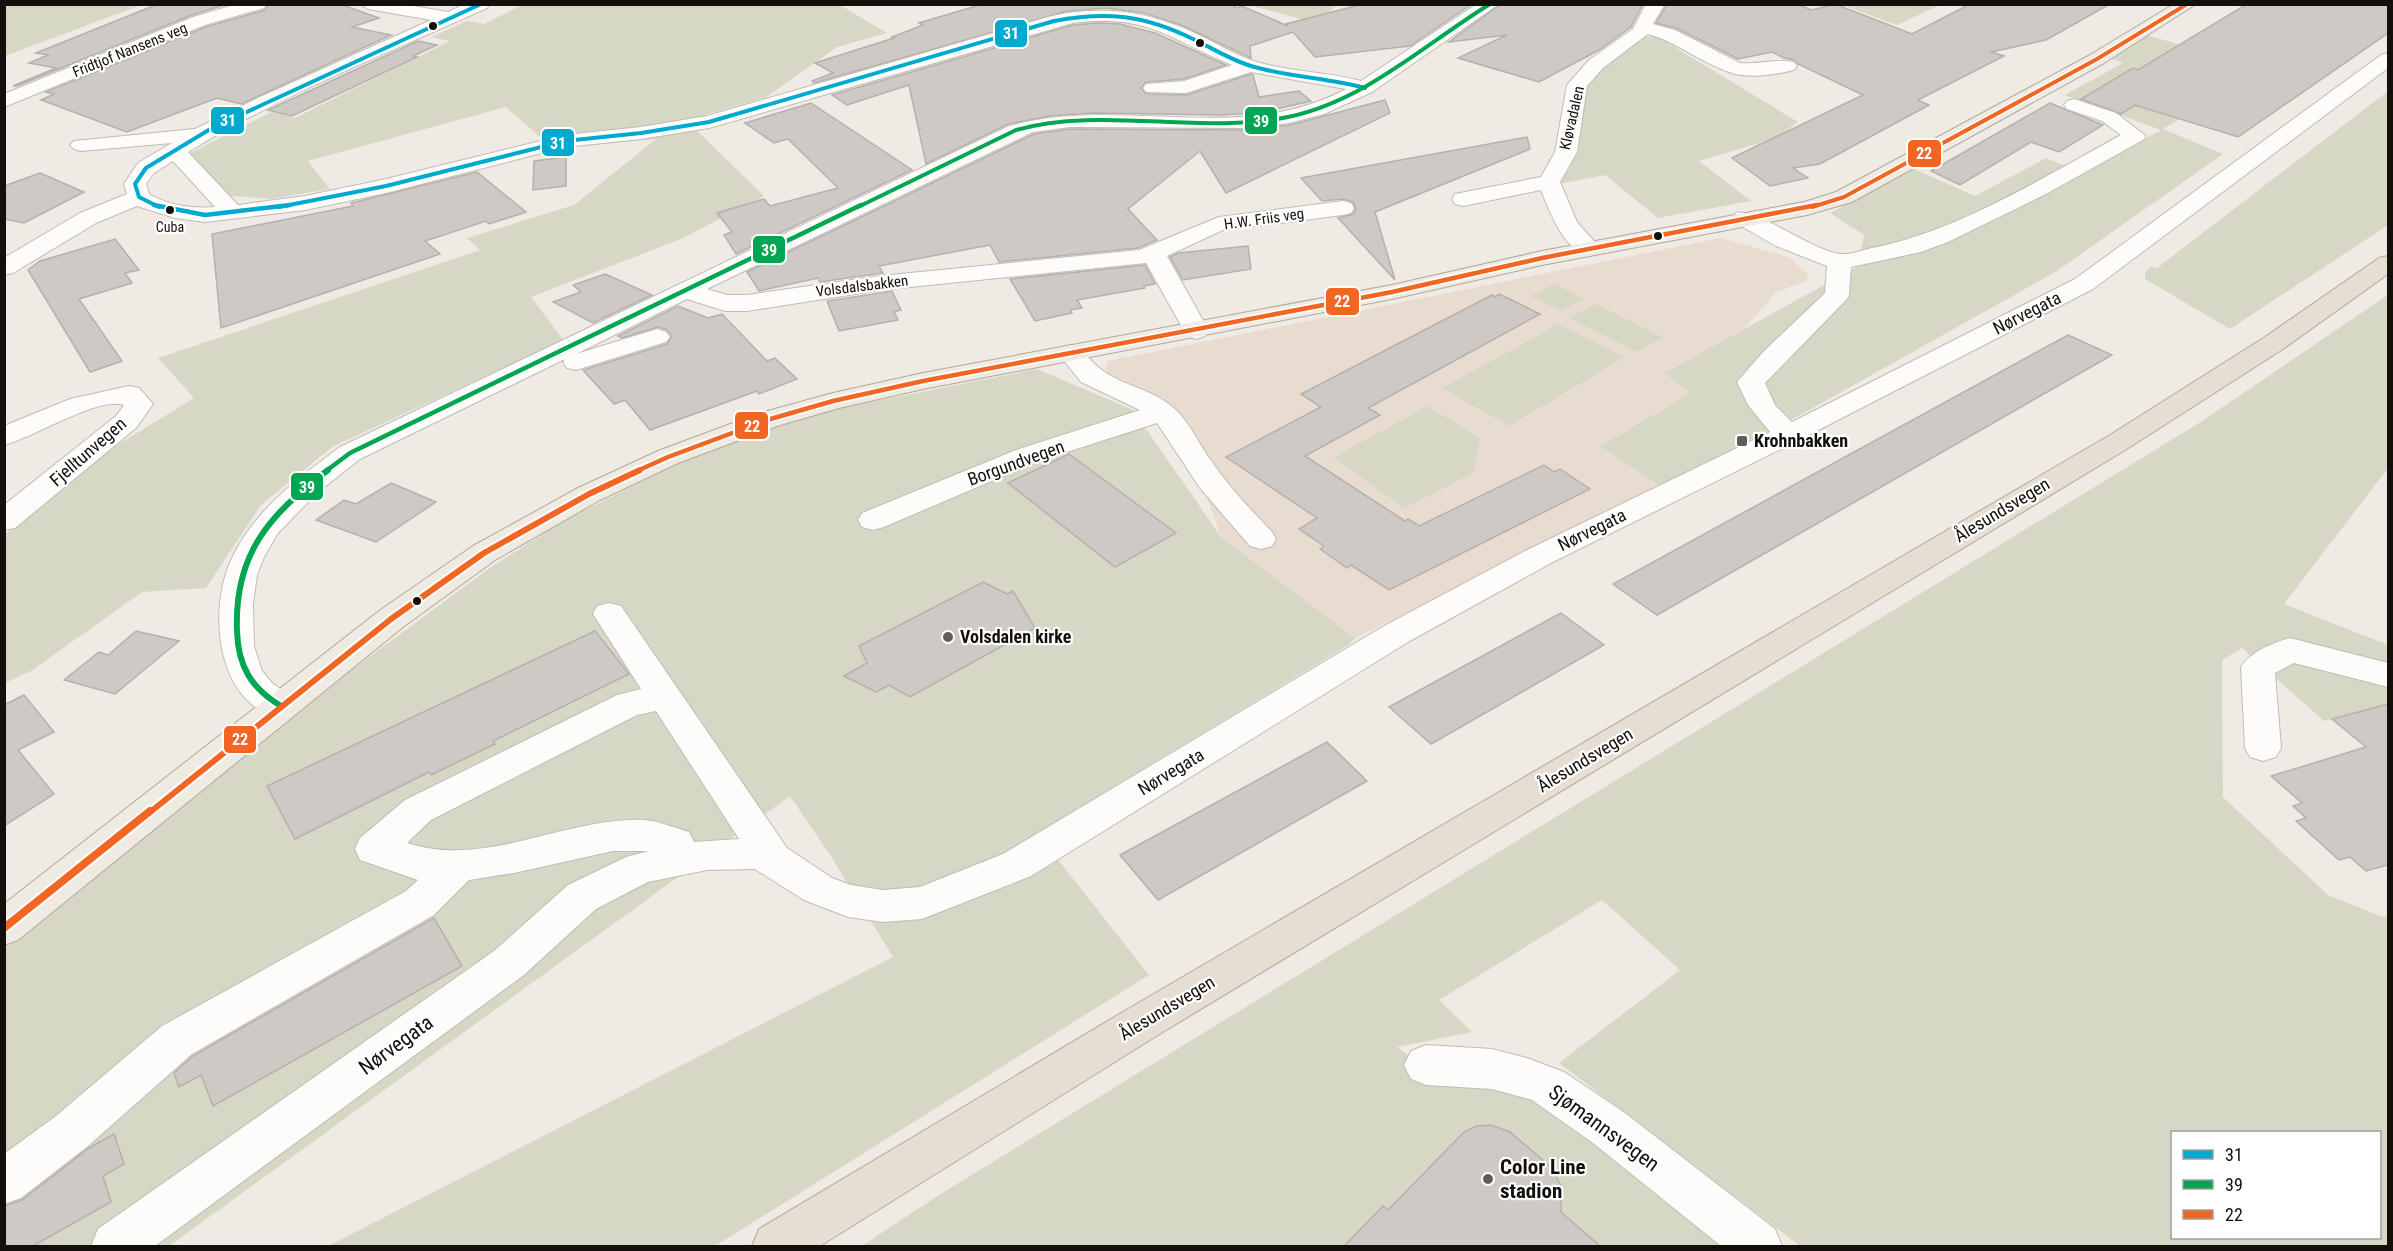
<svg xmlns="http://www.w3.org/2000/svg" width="2393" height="1251" font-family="'Roboto Condensed',sans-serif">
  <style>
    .built { fill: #e8dcd1 }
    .green { fill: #d6d8c5; fill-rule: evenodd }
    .building { fill: #cec9c5; stroke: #b5b0ab; stroke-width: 1.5 }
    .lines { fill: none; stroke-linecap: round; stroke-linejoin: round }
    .minor-casing { stroke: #bfbbb6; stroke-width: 2 }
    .major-casing { stroke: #b2a899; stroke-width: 2 }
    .highway-casing { stroke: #b2a899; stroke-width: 2 }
    .minor { fill: #fdfcfb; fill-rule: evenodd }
    .major { fill: #efeae2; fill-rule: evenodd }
    .highway { fill: #e6ded2; fill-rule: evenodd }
    .bus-1-far1-casing { stroke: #fff; stroke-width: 7 }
    .bus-1-casing { stroke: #fff; stroke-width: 8 }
    .bus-2-far2-casing { stroke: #fff; stroke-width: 7 }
    .bus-2-far1-casing { stroke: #fff; stroke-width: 8 }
    .bus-2-casing { stroke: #fff; stroke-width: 10 }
    .bus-3-far3-casing { stroke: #fff; stroke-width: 7 }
    .bus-3-far2-casing { stroke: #fff; stroke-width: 8 }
    .bus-3-far1-casing { stroke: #fff; stroke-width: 10 }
    .bus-3-casing { stroke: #fff; stroke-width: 12 }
    .bus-1-far1 { stroke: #00a9ce; stroke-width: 4 }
    .bus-1 { stroke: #00a9ce; stroke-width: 4.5 }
    .bus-2-far2 { stroke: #00a651; stroke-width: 4 }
    .bus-2-far1 { stroke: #00a651; stroke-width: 4.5 }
    .bus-2 { stroke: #00a651; stroke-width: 6 }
    .bus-3-far3 { stroke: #f26522; stroke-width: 4 }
    .bus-3-far2 { stroke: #f26522; stroke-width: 4.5 }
    .bus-3-far1 { stroke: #f26522; stroke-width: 6 }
    .bus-3 { stroke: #f26522; stroke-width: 8 }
    .bus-dot { fill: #130f0b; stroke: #fff; stroke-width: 2 }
    .poi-dot { fill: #605c57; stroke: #fff; stroke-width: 2 }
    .labels { text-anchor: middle; stroke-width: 4.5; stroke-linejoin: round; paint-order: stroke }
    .far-bus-label { font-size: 14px; fill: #130f0b; stroke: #fff }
    .far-street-label { font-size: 15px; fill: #130f0b; stroke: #fff }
    .street-label { font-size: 18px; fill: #130f0b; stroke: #fff }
    .poi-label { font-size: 18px; font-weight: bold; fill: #130f0b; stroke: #fff; text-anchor: start }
    .near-street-label { font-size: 21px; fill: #130f0b; stroke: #fff }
    .near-poi-label { font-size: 21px; font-weight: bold; fill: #130f0b; stroke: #fff; text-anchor: start }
    .line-badge { stroke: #fff; stroke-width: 2 }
    .badge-label { font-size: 16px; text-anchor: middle; font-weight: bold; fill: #fff }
  </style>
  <rect width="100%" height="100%" fill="#f0eae4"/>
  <path class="built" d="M1721 238 1791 258 1808 275 1807 281 1776 292 1745 328 1664 373 1691 392 1600 446 1660 486 1355 638 1221 537 1175 408 1122 379 1108 374 1105 367 1108 361Z"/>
  <g class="green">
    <path d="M5 4H141V5L5 56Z"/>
    <path d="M512 5H840L887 33 837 47 765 98 686 120 764 196 681 239 531 297 563 340 332 447 261 505 206 588 142 592 31 671 5 683 4 535 106 452 194 398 158 358 480 250 467 238 574 205 656 139 553 149 506 107 308 161 330 189 271 199 220 195 186 155 272 112 295 118 450 41 431 37 467 21 484 24 520 6Z"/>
    <path d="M1248 5H1337L1316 23Z"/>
    <path d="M1843 5V4L1940 5 1897 25Z"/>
    <path d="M2147 35 2181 45 2191 38 2241 52 2253 72 2163 129 2223 154 2057 271 1804 413 1660 486 1600 446 1690 393 1664 373 1857 267 1864 235 1830 213 1914 169 1975 196 2046 158 2084 173 2161 130 2065 95 2123 63 2108 58Z"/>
    <path d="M1656 36 1798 122 1776 138 1699 161 1751 201 1658 218 1605 175 1558 184 1575 151 1580 133V103L1584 86 1601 65 1642 37Z"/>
    <path d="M2388 91V225L2230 329 2145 279V273L2150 267 2157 268Z"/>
    <path d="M1555 284 1585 299 1561 311 1531 296Z"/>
    <path d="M2388 295V468L2284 604 2388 645V706L2324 721 2242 648 2222 660 2223 797 2328 895 2383 917 2388 916V1246H1800L1559 1063 1680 970 1602 900 1439 1000 1472 1032 1397 1047 1450 1085 1504 1087 1549 1104 1617 1155 1729 1246H862L939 1195 2199 423ZM2172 1132H2380V1238H2172Z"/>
    <path d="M1595 304 1663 337 1637 352 1569 318Z"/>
    <path d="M1558 324 1625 357 1509 426 1442 388Z"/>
    <path d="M1037 369 1133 410 1221 537 1355 638 1348 645 1037 833 1149 975 715 1246H328L893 957 830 855 790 796 169 1246H5V945L292 714 491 567 567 519 699 453 820 412Z"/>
    <path d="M1427 406 1480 438 1474 472 1405 508 1333 458Z"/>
  </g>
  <g class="building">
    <path d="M158 4H227L192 15 17 86H13L56 68 29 63 48 55 36 53Z"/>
    <path d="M269 4H340L379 18 352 27 391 35 241 104 217 98 127 132 41 100 54 94 46 92 206 27 265 10Z"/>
    <path d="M983 4H1229L1237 8 1242 6 1288 26 1286 24 1363 4H1472L1410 46 1315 57 1293 32 1250 46 1251 58 1181 25 1144 13 1106 8 1067 11 814 83 812 81 833 73 815 63 894 38 892 37 923 25 919 23Z"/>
    <path d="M1501 4H1643L1631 27 1599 50 1539 82 1458 58 1507 35 1449 42Z"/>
    <path d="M1667 4H1796L1812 10 1835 4 1912 34 1970 4H2110L2046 40 1991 52 2004 56 1918 100 1929 105 1820 164 1793 168 1808 178 1770 186 1732 158 1863 95 1798 64 1794 60 1784 58 1772 52 1738 59 1676 28 1656 23Z"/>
    <path d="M2247 4H2388V33L2238 137 2135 105 2121 114 2081 99 2133 68 2138 70Z"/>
    <path d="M1098 23 1120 24 1155 33 1226 65 1184 79 1146 82 1141 88 1146 94 1187 95 1251 74 1253 75 1259 97 1299 91 1311 101 1264 112 1222 115 1093 113 1050 116 1008 124 926 164 909 85 847 105 832 95 1073 25Z"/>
    <path d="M418 41 437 45 413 56 417 57 292 116 268 110Z"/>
    <path d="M1385 100 1390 113 1226 193 1200 151 1128 209 1157 240 1138 248 999 262 990 245 879 266 883 273 820 282 818 278 759 291 747 272 1034 134 1070 129 1248 130 1290 125Z"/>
    <path d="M811 103 912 170 736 254 724 235 732 232 717 213 764 199 770 206 838 188 788 139 774 143 745 123Z"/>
    <path d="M2050 103 2103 125 2059 152 2031 142 1960 185 1931 171Z"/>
    <path d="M1527 137 1530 149 1375 212 1395 280 1338 218 1353 214 1356 209 1353 202 1343 199 1322 201 1301 178Z"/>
    <path d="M566 157V186L533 190 534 161Z"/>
    <path d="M477 172 526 212 489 224 486 221 425 241 440 254 221 328 212 234 353 206 351 203Z"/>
    <path d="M40 173 84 192 24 223 4 219V186Z"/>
    <path d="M115 239 139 270 125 273 132 283 79 299 122 361 90 372 28 270 40 261Z"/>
    <path d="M1248 246 1251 269 1183 280 1170 257 1178 253Z"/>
    <path d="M1145 265 1155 284 1144 286 1145 288 1077 300 1082 308 1070 310 1072 313 1035 321 1010 279Z"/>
    <path d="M605 274 652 295 593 323 553 302 581 292 573 285Z"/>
    <path d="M892 291 901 310 894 312 898 320 839 331 827 301Z"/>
    <path d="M1499 294 1540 314 1368 408 1380 415 1305 456 1405 521 1408 519 1419 526 1544 465 1554 472 1560 469 1590 489 1389 590 1351 565 1347 568 1320 549 1324 546 1299 529 1317 518 1226 457 1321 407 1301 394 1492 295 1494 297Z"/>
    <path d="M678 306 708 318 722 314 767 361 775 358 797 379 759 394 757 391 650 430 625 400 614 404 583 370 667 344 672 336 667 330 658 327 622 338 618 336Z"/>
    <path d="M2068 335 2112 355 1657 615 1613 584Z"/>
    <path d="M1069 454 1176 533 1115 567 1008 483Z"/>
    <path d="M391 483 436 502 376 542 316 520 344 500 356 504Z"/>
    <path d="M983 582 1007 594 1013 591 1035 628 910 697 889 685 876 692 844 676 867 663 859 646Z"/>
    <path d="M1561 613 1604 645 1431 744 1389 707Z"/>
    <path d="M136 631 179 641 115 694 64 680 99 652 108 655Z"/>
    <path d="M595 631 629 674 493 741 495 744 431 775 429 772 295 839 267 786Z"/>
    <path d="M24 695 54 732 18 750 54 794 4 826V705Z"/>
    <path d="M2388 704V865L2366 871 2350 857 2339 860 2296 821 2306 818 2293 806 2302 803 2271 776 2366 747 2332 719Z"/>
    <path d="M1327 742 1367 781 1158 900 1120 855Z"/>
    <path d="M434 918 462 966 213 1106 201 1075 179 1087 174 1073 193 1056Z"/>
    <path d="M1491 1125 1510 1132 1552 1168 1561 1186V1212L1600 1246H1344L1383 1206 1388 1210 1464 1132 1477 1126Z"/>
    <path d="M114 1134 124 1164 103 1176 111 1202 33 1246H4V1206L22 1200 89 1148Z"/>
  </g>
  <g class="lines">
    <defs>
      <g id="minor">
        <path d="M237 4H267L264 8 205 25 4 107V94L193 17Z"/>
        <path d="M359 4H402L448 12 465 4H490L487 8C388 53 281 95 188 152L238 205 305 196 386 179 565 135 641 127 707 116 1048 17C1101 4 1149 11 1199 35 1218 44 1237 56 1257 62 1291 72 1327 72 1361 81L1477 4H1499L1372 92 1324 114 1289 123 1248 128 1070 127 1033 132 707 289 727 295H747L880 276 1139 250 1219 217 1343 201 1351 203 1354 208 1351 213 1343 215 1223 230 1167 256 1209 331 1205 336 1196 339 1187 336 1146 263 880 290 747 311H725L687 299 576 354 657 329 666 332 670 337 666 342 576 370 567 368 563 362 565 359 360 459 317 493 278 533 264 557 257 575 253 604 254 646 262 671 273 684 293 697 298 706 293 715C278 719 268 716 255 707 214 676 211 602 232 558 255 510 298 478 340 447L1009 126C1119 95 1241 146 1346 89L1251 72 1186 93 1146 92 1143 88 1146 84 1184 81 1232 65C1169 39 1146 13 1073 23L709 128 641 139 565 147 386 193 305 210 205 222 175 218 137 206 96 223 13 273 4 275V258L80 213 127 194 124 184 138 163 172 143 81 151 74 149 70 145 74 141 195 129 258 98 431 20 368 9ZM173 161 215 207C193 209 167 205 149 194L146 184 154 173Z"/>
        <path d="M1646 4H1665L1653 24 1675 30 1740 63C1758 65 1776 58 1794 62L1797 66 1794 70C1774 75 1748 79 1729 72 1700 62 1677 42 1648 34L1603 68 1587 86 1577 152 1560 182 1577 222 1601 249 1597 254C1567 261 1550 212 1541 190L1463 206 1455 204 1452 199 1455 194 1541 177 1555 152 1567 85 1589 60 1633 29Z"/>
        <path d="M2388 53V68L2093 289 1799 440 1551 563 1408 642 1031 876 922 919 883 922 848 917 804 900 755 869 707 870 648 882 596 909 524 975 155 1246H91L98 1229 494 951 568 885 626 857 649 851H613L514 873 469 880 434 915 192 1054 88 1146 21 1198 4 1204V1154L56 1116 162 1026 406 891 418 880 360 860 355 849 360 838 405 800 617 695 641 689 593 614 597 606 609 603 621 606 787 848 832 878 851 885 883 890 920 887 1003 854 1384 626 1529 549 1770 432 1748 405 1737 382 1763 352 1825 293 1827 266 1776 246 1736 223 1733 218 1736 213C1758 208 1811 251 1841 254 1850 255 1863 250 1872 248 1958 231 2044 177 2121 135L2102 121 2067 109 2064 105 2067 101 2074 99 2116 113 2146 136 2143 140 2046 194 1948 242 1921 252 1851 267 1849 295 1846 300 1765 383 1775 405 1792 422 2075 279 2381 55ZM656 711 739 839 694 842 689 832C675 828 659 821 645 820 565 817 485 869 407 843L431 820 637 715Z"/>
        <path d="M1071 345 1080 347C1110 390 1142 380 1175 409 1191 424 1199 445 1212 462 1229 487 1251 510 1272 532L1276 539 1272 546 1261 549 1250 546 1200 488 1157 423 1036 462 884 527 873 530 862 527 858 520 862 513 1016 450 1140 410 1081 382 1058 353 1062 347Z"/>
        <path d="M129 386 139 388 153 404 136 428 15 528 4 530V505L116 416 124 405C98 396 33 438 4 445V426L70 399Z"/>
        <path d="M2290 638 2388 663V687L2294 663 2275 673 2281 748 2276 757 2263 761 2250 757 2245 748 2241 667C2250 652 2273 643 2290 638Z"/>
        <path d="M1426 1045 1492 1049 1527 1058 1564 1072 1625 1113 1775 1229 1782 1246H1721L1593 1143 1532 1100 1492 1089 1426 1085 1411 1079 1404 1065 1411 1051Z"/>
      </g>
      <path id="major" d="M2174 4H2196L2104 63 1852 202 1807 215 1542 265 1392 299 923 389 839 408 777 426 678 463 600 500 495 560 403 627 18 940 4 945V904L379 611 473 546 578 488 658 451 757 414 833 393 923 373 1392 285 1542 251 1804 202 1836 192 2090 55Z"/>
      <path id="highway" d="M2388 256V274L2283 349 2130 447 1158 1035 820 1246H752L759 1229 1128 1009 2110 435 2265 337 2379 258Z"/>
    </defs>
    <use href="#minor" class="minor-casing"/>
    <use href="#major" class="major-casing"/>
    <use href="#highway" class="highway-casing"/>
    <use href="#minor" class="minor"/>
    <use href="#major" class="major"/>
    <use href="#highway" class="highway"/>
    <defs>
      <g id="bus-1-far1">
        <path d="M159 207 139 197 135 184 146 168 212 128 481 4"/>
        <path d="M279 207 386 186 565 141 641 133 709 122 1054 21C1107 11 1144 15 1193 39 1212 48 1231 60 1251 66 1288 77 1328 78 1365 88"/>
      </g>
      <path id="bus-1" d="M154 205 205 215 290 205"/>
      <path id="bus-2-far2" d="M858 207 1016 130C1101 106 1200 135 1288 117 1365 101 1425 44 1490 4"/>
      <path id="bus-2-far1" d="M326 471 350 453 861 205"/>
      <path id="bus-2" d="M281 706C251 688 238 666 237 631 234 554 269 515 328 470"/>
      <path id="bus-3-far3" d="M1812 207 1844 197 2097 59 2187 4"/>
      <path id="bus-3-far2" d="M637 471 668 457 767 420 833 401 923 381 1392 292 1542 258 1817 205"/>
      <path id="bus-3-far1" d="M149 813 391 619 484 553 589 494 640 470"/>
      <path id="bus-3" d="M4 928 150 811"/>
    </defs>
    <use href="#bus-1-far1" class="bus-1-far1-casing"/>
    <use href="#bus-1" class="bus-1-casing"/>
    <use href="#bus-2-far2" class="bus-2-far2-casing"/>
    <use href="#bus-2-far1" class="bus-2-far1-casing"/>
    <use href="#bus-2" class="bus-2-casing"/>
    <use href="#bus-3-far3" class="bus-3-far3-casing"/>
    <use href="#bus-3-far2" class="bus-3-far2-casing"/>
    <use href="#bus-3-far1" class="bus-3-far1-casing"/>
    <use href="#bus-3" class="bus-3-casing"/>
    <use href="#bus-1-far1" class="bus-1-far1"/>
    <use href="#bus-1" class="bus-1"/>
    <use href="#bus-2-far2" class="bus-2-far2"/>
    <use href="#bus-2-far1" class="bus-2-far1"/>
    <use href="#bus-2" class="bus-2"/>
    <use href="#bus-3-far3" class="bus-3-far3"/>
    <use href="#bus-3-far2" class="bus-3-far2"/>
    <use href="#bus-3-far1" class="bus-3-far1"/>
    <use href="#bus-3" class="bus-3"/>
  </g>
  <g class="bus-dot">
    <circle cx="433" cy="26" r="5"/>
    <circle cx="1200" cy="43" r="5"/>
    <circle cx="170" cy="210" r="5"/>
    <circle cx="1658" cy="236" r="5"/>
    <circle cx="417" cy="601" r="5"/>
  </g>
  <g class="poi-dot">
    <rect x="1736" y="435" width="12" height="12" rx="3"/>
    <circle cx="948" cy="637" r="6"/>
    <circle cx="1488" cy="1179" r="6"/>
  </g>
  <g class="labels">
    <g class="far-bus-label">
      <text x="170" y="232">Cuba</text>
    </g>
    <g class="far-street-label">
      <text transform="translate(130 50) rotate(-22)" y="5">Fridtjof Nansens veg</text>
      <text transform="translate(1572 118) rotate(-77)" y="5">Kløvadalen</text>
      <text transform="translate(1264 219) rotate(-8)" y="5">H.W. Friis veg</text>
      <text transform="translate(862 286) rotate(-7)" y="5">Volsdalsbakken</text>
    </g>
    <g class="street-label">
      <text transform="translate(2027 313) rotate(-27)" y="6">Nørvegata</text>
      <text transform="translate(88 452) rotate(-41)" y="6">Fjelltunvegen</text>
      <text transform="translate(1016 463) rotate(-20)" y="6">Borgundvegen</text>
      <text transform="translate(2002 510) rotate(-31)" y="6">Ålesundsvegen</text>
      <text transform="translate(1592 530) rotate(-26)" y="6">Nørvegata</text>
      <text transform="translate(1585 760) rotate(-31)" y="6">Ålesundsvegen</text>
      <text transform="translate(1171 772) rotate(-31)" y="6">Nørvegata</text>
      <text transform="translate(1167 1008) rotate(-31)" y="6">Ålesundsvegen</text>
    </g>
    <g class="poi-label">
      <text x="1754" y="447">Krohnbakken</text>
      <text x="960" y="643">Volsdalen kirke</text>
    </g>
    <g class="near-street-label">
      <text transform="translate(396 1045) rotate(-36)" y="7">Nørvegata</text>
      <text transform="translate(1604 1128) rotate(36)" y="7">Sjømannsvegen</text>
    </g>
    <g class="near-poi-label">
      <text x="1500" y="1174">Color Line<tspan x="1500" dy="24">stadion</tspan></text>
    </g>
  </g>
  <g class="line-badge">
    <rect x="994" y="19" width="34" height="29" rx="6" fill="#00a9ce"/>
    <rect x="210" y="106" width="35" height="29" rx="6" fill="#00a9ce"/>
    <rect x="1244" y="106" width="34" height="29" rx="6" fill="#00a651"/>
    <rect x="541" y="128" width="34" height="29" rx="6" fill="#00a9ce"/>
    <rect x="1907" y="139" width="35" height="29" rx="6" fill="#f26522"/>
    <rect x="752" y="235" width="34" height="29" rx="6" fill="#00a651"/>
    <rect x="1325" y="287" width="35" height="29" rx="6" fill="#f26522"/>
    <rect x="734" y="411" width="35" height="29" rx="6" fill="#f26522"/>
    <rect x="290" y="472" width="34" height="29" rx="6" fill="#00a651"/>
    <rect x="223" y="725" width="34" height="29" rx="6" fill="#f26522"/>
  </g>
  <g class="badge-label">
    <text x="1011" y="39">31</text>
    <text x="228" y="126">31</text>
    <text x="1261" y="127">39</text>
    <text x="558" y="149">31</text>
    <text x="1924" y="159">22</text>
    <text x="769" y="256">39</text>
    <text x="1342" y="307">22</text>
    <text x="752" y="432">22</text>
    <text x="307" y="493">39</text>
    <text x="240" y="745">22</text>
  </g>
  <rect width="2393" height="1251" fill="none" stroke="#130f0b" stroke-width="12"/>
  <rect x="2171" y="1131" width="210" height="108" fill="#ffffff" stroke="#a19f9d" stroke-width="1.5"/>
  <rect x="2183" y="1150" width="30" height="9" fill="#00a9ce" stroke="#a19f9d" stroke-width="1.5"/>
  <text x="2225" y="1161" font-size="18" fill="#130f0b">31</text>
  <rect x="2183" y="1180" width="30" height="9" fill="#00a651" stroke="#a19f9d" stroke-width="1.5"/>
  <text x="2225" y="1191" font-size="18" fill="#130f0b">39</text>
  <rect x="2183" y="1210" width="30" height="9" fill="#f26522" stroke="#a19f9d" stroke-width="1.5"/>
  <text x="2225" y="1221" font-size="18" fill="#130f0b">22</text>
</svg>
